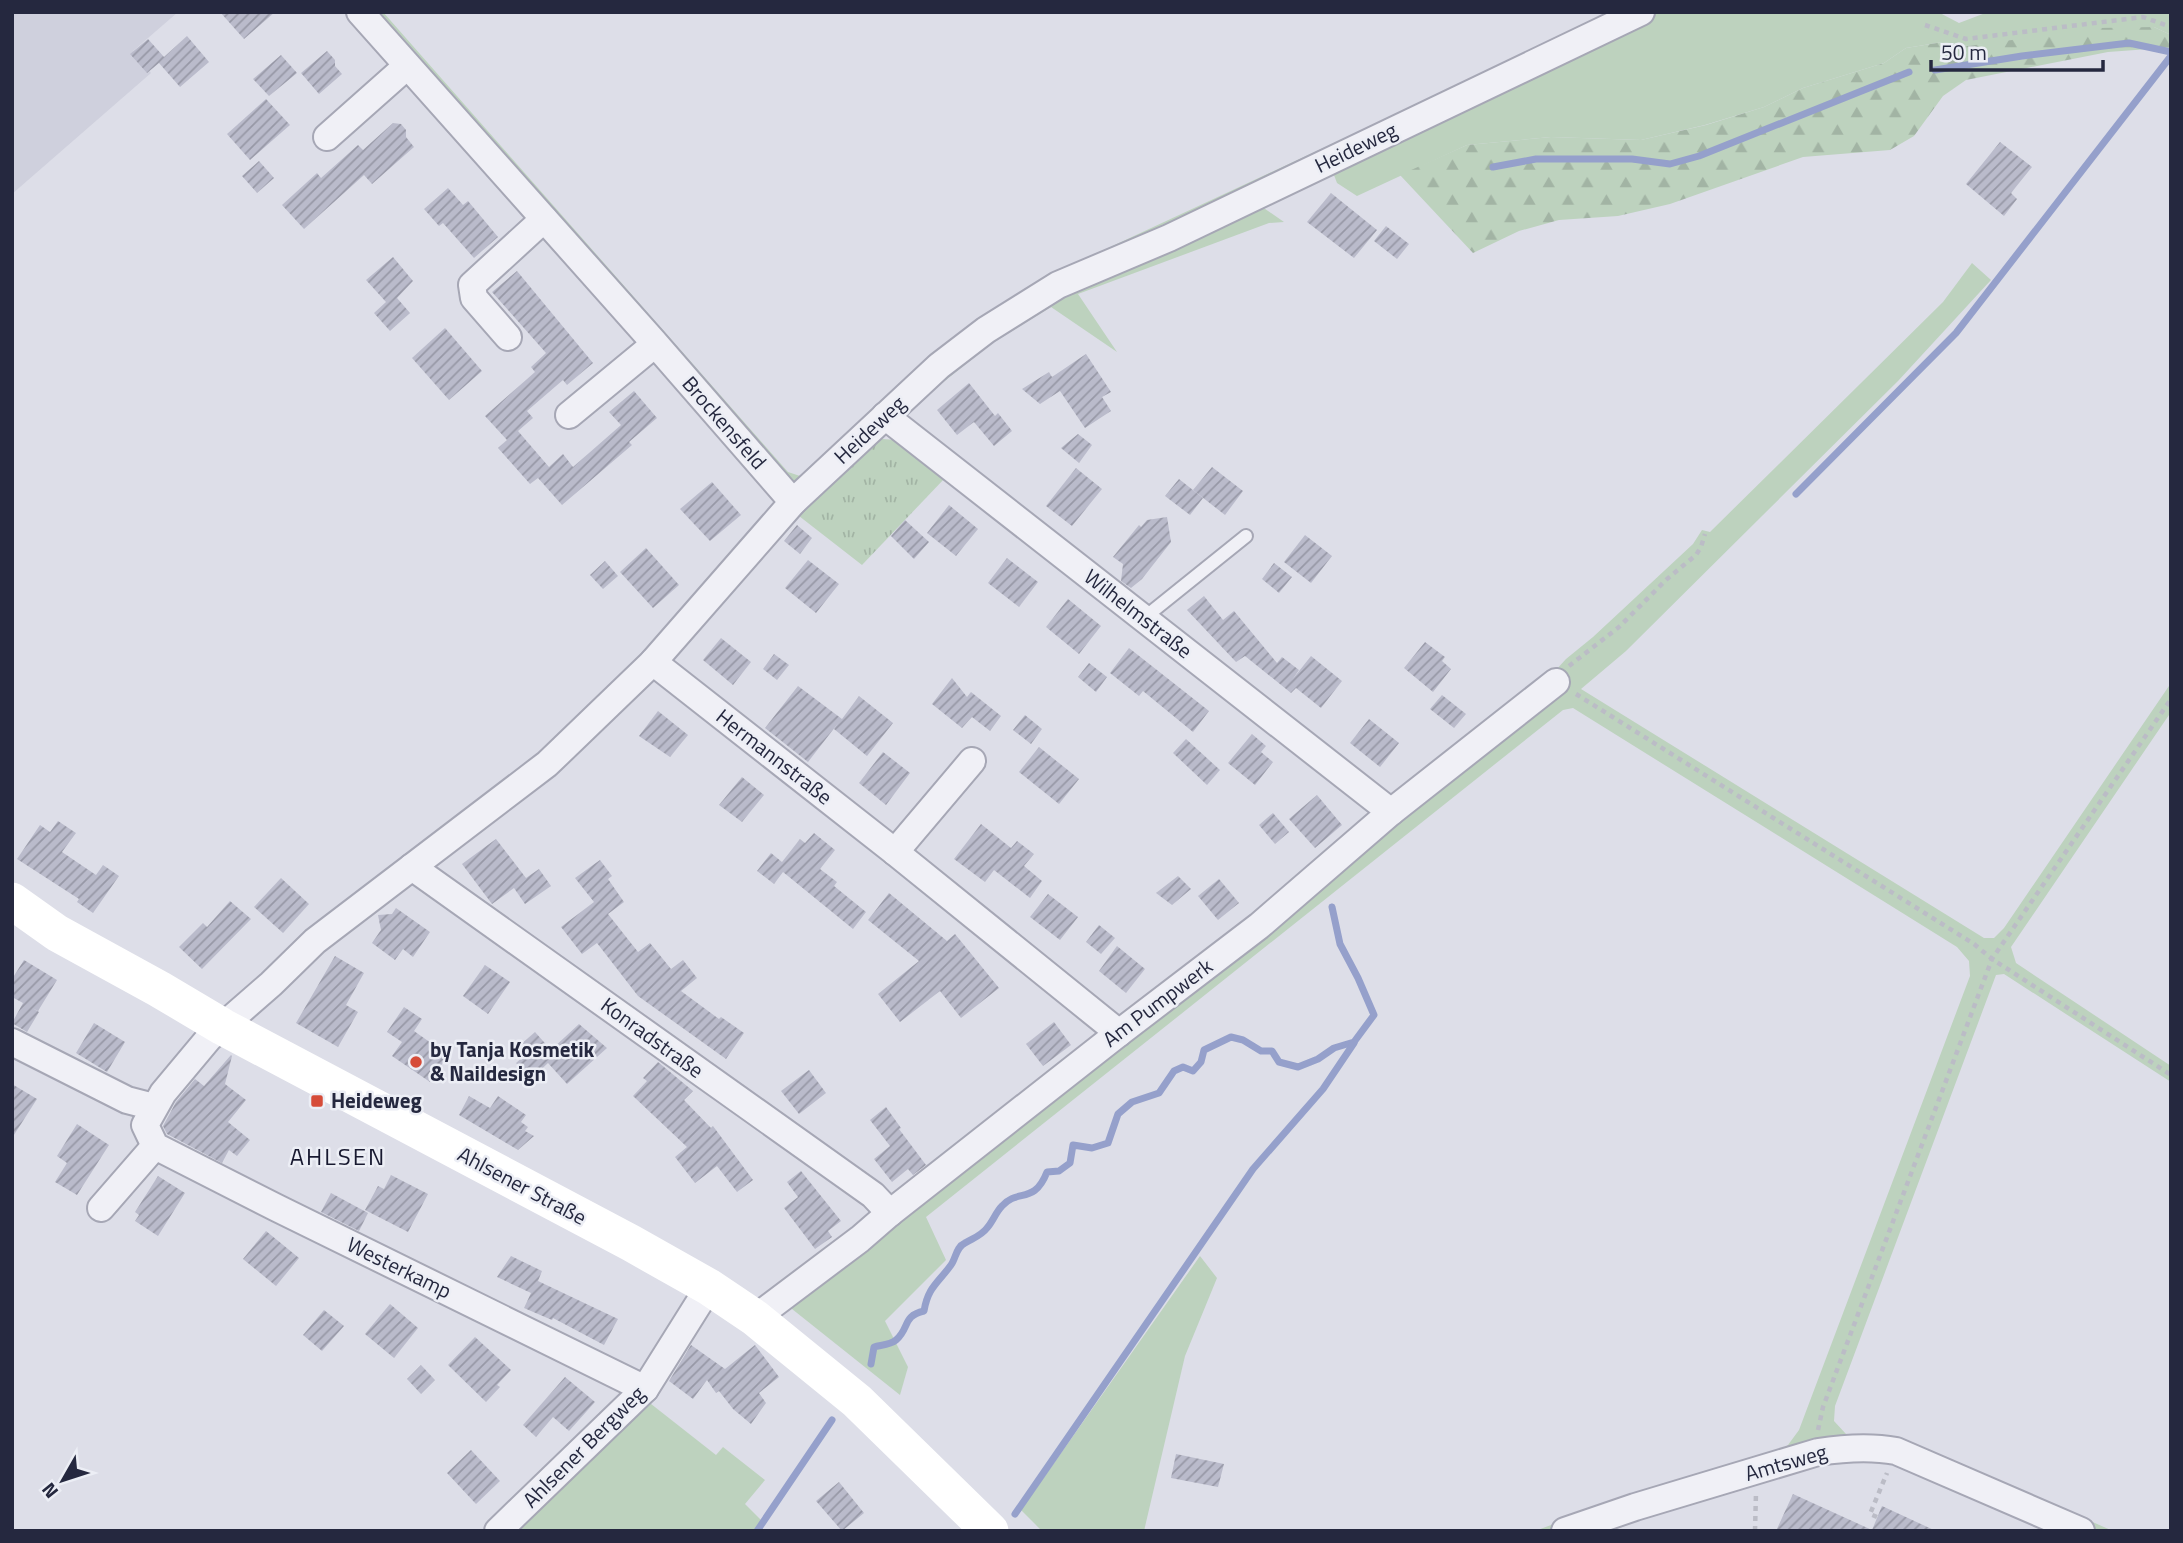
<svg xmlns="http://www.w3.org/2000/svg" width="2183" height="1543" font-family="'Titillium Web',sans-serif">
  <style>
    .built { fill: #cfd0dd }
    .grass { fill: #bdd2be }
    .forest { fill: url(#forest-firs) }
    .park { fill: url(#park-tufts) }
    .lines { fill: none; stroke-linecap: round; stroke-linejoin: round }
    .stream { stroke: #95a0cb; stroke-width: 7 }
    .building { fill: url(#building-hatch) }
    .lane-casing { stroke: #a6a7b5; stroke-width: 16 }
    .street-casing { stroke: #a6a7b5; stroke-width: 30 }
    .path { stroke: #bbbcc6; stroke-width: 4.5; stroke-dasharray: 5 5; stroke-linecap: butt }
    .lane { stroke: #f0f0f6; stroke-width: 12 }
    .street { stroke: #f0f0f6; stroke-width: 26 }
    .secondary { stroke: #fff; stroke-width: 37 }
    .poi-dot { fill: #d64c39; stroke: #eceef5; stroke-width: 2.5 }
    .labels { text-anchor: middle; stroke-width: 5; stroke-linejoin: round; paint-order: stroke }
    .street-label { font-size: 21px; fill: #25283f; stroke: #eceef5 }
    .poi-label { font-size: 21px; font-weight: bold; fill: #25283f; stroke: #eceef5; text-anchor: start }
    .quarter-label { font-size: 24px; letter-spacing: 2px; fill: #181930; stroke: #eceef5 }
  </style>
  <defs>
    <pattern id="forest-firs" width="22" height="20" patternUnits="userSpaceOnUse" patternTransform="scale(1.75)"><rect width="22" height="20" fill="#bdd2be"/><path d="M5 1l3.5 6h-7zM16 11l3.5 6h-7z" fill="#a2b4a4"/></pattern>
    <pattern id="park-tufts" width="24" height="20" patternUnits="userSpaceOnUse" patternTransform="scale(1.75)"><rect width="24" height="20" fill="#bdd2be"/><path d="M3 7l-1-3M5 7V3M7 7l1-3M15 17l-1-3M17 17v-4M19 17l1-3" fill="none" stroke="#a2b4a4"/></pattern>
    <pattern id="building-hatch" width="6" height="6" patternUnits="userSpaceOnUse" patternTransform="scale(1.75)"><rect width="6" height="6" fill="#babbcb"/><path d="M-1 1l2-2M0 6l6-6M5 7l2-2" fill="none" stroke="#9798a6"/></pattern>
  </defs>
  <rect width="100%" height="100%" fill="#dddee8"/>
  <path class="built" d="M12 12H178L133 51 151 73 12 194Z"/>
  <g class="grass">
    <path d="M359 12H383L788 472 800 476 814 468 1039 285 1106 249 1616 12H1938L1959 23 1988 12H2171V35L2154 27 1968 46 1943 42 1906 48 1884 63 1803 88 1764 107 1705 125 1641 140 1551 137 1467 145 1357 196 1337 183 1331 167 1258 204 1284 222 1269 223 1078 294 1117 352 1051 307 991 344 892 423 798 512Z"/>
    <path d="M1972 263 1991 280 1898 381 1626 651 1581 689 1984 938H1994L2004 928 2171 683V712L2011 947 2016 963 2171 1066V1082L2004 974 1996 975 1835 1406 1834 1421 1846 1434H1880L1911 1442 2113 1531H2090L1879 1444 1557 1531H1535L1629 1496 1778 1452 1788 1445 1799 1430 1970 976 1969 961 1957 947 1573 708 1563 710 926 1217 946 1260 885 1321 908 1367 900 1395 787 1305 1545 682 1566 659 1593 637 1693 544 1702 530 1710 532 1943 302Z"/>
    <path d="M1200 1256 1217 1278 1185 1356 1144 1531H1042L1021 1510Z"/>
    <path d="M646 1400 716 1455 723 1447 765 1480 745 1504 761 1520 753 1531H509Z"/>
  </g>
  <path class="forest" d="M2154 27 2171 35V55L2149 49 2108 52 1966 80 1943 96 1914 136 1890 150 1803 157 1670 204 1618 216 1559 220 1519 231 1473 253 1400 175 1467 145 1551 137 1641 140 1706 125 1764 107 1803 88 1884 63 1906 48 1943 42 1968 46 2099 28Z"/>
  <path class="park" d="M882 439 897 440 945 478 862 565 799 516Z"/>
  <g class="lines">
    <g class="stream">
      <path d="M1935 70 2022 56 2129 43 2171 52"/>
      <path d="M1493 167 1536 159H1632L1670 164 1699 156 1909 72"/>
      <path d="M1796 494 1956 333 2171 56"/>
      <path d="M871 1364 874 1347C881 1345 890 1345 896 1340 910 1328 902 1316 924 1311 928 1287 938 1283 951 1265 956 1258 956 1247 965 1243 973 1238 981 1236 987 1228 993 1221 996 1212 1002 1206 1018 1188 1034 1205 1047 1172L1059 1171 1070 1163 1073 1145 1092 1148 1108 1143 1118 1114 1132 1102 1159 1093 1174 1071 1183 1067 1193 1071 1201 1062 1204 1050 1231 1037 1243 1040 1261 1051H1272L1279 1062 1298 1067 1318 1059 1334 1048 1354 1042 1374 1015 1358 978 1340 944 1332 907"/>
      <path d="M1015 1514 1253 1169 1323 1089 1354 1043"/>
      <path d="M757 1531 832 1420"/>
    </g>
  </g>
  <g class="building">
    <path d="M220 12H275L244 39Z"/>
    <path d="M187 36 209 62 180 87 159 63 147 73 130 54 148 39 164 57Z"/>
    <path d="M327 51 335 60V66L342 74 319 94 301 73Z"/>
    <path d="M281 55 297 73 269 96 253 79Z"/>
    <path d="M266 99 290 125 250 160 227 134Z"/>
    <path d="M393 123 401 124 406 130V137L414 147 372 184 364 175 304 229 282 205 317 173 321 178 358 145 363 150Z"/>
    <path d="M2000 142 2032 167 2011 193 2017 199 2004 216 1966 184Z"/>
    <path d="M259 161 274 178 257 193 242 176Z"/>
    <path d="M448 188 463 205 468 201 498 237 474 258 443 223 439 226 424 209Z"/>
    <path d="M1331 193 1377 230 1354 258 1307 222Z"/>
    <path d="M1386 226 1409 244 1397 259 1374 241Z"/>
    <path d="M393 257 413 281 397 298 410 313 390 331 374 313 386 302 366 280Z"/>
    <path d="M517 271 593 363 567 385 563 380 527 411 533 418 518 431 549 467 563 454 573 467 621 425 609 412 634 391 657 418 629 442 632 445 562 505 538 478 530 484 498 448 507 440 485 416 535 372 531 367 546 353 492 292Z"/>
    <path d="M445 328 482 371 449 400 412 358Z"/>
    <path d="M1086 354 1111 392 1102 397 1111 411 1085 428 1060 391 1040 404 1022 389 1049 372 1052 377Z"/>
    <path d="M969 383 995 416 998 413 1012 431 994 446 974 422 957 435 937 410Z"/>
    <path d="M1078 434 1092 445 1079 463 1061 448Z"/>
    <path d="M1212 467 1243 491 1225 515 1193 490Z"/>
    <path d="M1076 468 1102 489 1072 526 1046 506Z"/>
    <path d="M1179 479 1203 498 1190 515 1165 496Z"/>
    <path d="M712 482 741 515 710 541 680 509Z"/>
    <path d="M949 505 978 529 956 556 927 533Z"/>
    <path d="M1167 517 1171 542 1142 579 1131 588 1121 581 1123 564 1113 557 1139 525 1141 527 1147 520Z"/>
    <path d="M905 520 929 542 914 559 891 536Z"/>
    <path d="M797 525 812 538 800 554 784 541Z"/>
    <path d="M1305 535 1332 556 1311 583 1284 562Z"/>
    <path d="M646 548 679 585 653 608 620 572Z"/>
    <path d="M1007 558 1038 582 1019 607 988 583Z"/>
    <path d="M808 560 839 584 816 613 785 588Z"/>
    <path d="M605 561 618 576 603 589 590 575Z"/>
    <path d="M1274 563 1292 577 1279 593 1262 579Z"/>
    <path d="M1204 596 1223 620 1234 611 1277 663 1282 657 1299 670 1292 680 1311 656 1342 681 1321 708 1296 688 1291 693 1245 656 1236 662 1187 610Z"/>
    <path d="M1068 599 1101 626 1079 654 1046 627Z"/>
    <path d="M721 638 751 662 733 685 703 660Z"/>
    <path d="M1425 642 1445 657 1442 661 1451 669 1433 692 1404 668Z"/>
    <path d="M1129 648 1209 711 1193 732 1143 691 1139 696 1110 673Z"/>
    <path d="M774 654 789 665 777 680 763 669Z"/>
    <path d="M1089 663 1107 677 1096 692 1078 677Z"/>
    <path d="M952 678 967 697 971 692 1001 716 990 731 972 717 962 728 932 704Z"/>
    <path d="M798 686 842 719 859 696 893 723 867 756 834 729 839 722 808 762 765 728Z"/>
    <path d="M1442 695 1466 714 1454 728 1430 709Z"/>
    <path d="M658 711 688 735 670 757 639 736Z"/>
    <path d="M1025 715 1042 729 1031 744 1013 730Z"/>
    <path d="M1369 719 1399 743 1380 767 1350 743Z"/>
    <path d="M1252 734 1266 746 1261 752 1273 762 1255 785 1228 763Z"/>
    <path d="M1186 739 1220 770 1207 785 1173 753Z"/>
    <path d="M1039 747 1079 779 1059 804 1019 772Z"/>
    <path d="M883 752 910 773 886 805 859 783Z"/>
    <path d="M742 777 764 795 742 822 719 805Z"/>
    <path d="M1317 795 1342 825 1315 848 1289 819Z"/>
    <path d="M1273 813 1289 832 1275 844 1259 825Z"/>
    <path d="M58 821 76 833 62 852 96 875 103 865 119 876 93 913 77 902 79 899 17 859 40 825 50 832Z"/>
    <path d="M981 824 1011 848 1017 841 1034 854 1024 866 1042 881 1030 898 994 870 985 882 954 859Z"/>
    <path d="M814 833 835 850 820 869 837 882 834 886 866 912 853 929 783 872 774 884 757 871 771 853 782 862 800 839 805 843Z"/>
    <path d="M496 839 526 878 539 869 551 886 525 904 514 888 492 904 462 864Z"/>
    <path d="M600 860 612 876 608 879 624 902 608 914 638 952 650 943 671 969 683 960 697 978 681 991 719 1019 721 1017 744 1033 726 1059 638 996 597 943 582 954 561 927 594 902 575 878Z"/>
    <path d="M1178 876 1191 889 1172 905 1156 893Z"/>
    <path d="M281 878 309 904 283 933 254 907Z"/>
    <path d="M1219 879 1239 903 1218 920 1198 896Z"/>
    <path d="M889 893 947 941 955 934 999 988 961 1018 940 991 900 1022 878 994 919 961 868 920Z"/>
    <path d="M1048 894 1078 917 1060 940 1030 917Z"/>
    <path d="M230 901 251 919 202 969 179 947 203 923 207 927Z"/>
    <path d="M396 908 430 932 413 957 403 949 395 960 372 943 381 930 378 915 392 914Z"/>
    <path d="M1099 925 1115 938 1101 954 1086 942Z"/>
    <path d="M1117 946 1145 969 1126 993 1099 971Z"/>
    <path d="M335 956 364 973 346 1005 358 1012 338 1047 296 1023Z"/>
    <path d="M24 960 57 980 38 1011 32 1008 39 1012 27 1032 12 1023 23 1003 12 997V979Z"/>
    <path d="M485 965 510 982 488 1014 463 996Z"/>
    <path d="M404 1007 422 1019 414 1031 448 1055 430 1082 392 1056 402 1042 387 1032Z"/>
    <path d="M1054 1022 1071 1045 1043 1066 1026 1044Z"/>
    <path d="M94 1023 125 1042 107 1072 76 1053Z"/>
    <path d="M579 1024 607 1048 567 1084 548 1063 531 1079 516 1063 524 1056 517 1048 535 1032 551 1050Z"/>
    <path d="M231 1055 232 1056 225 1084 246 1100 228 1122 250 1140 237 1156 229 1150 222 1163 167 1134 163 1126 176 1102 195 1079 204 1086Z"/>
    <path d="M658 1062 693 1091 684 1100 711 1128 713 1126 753 1180 737 1192 717 1166 695 1183 675 1157 687 1147 633 1096 647 1081 643 1078Z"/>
    <path d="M809 1070 826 1093 799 1114 781 1091Z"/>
    <path d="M12 1084 37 1099 12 1138Z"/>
    <path d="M469 1096 490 1108 498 1096 526 1115 521 1122 528 1127 525 1131 534 1136 518 1150 459 1115Z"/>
    <path d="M886 1107 901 1128 899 1129 926 1165 913 1175 908 1169 892 1182 874 1159 890 1146 870 1120Z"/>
    <path d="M77 1124 109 1145 77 1195 55 1182 67 1163 57 1156Z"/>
    <path d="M801 1171 841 1221 828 1231 832 1237 815 1249 784 1208 798 1197 787 1182Z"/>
    <path d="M391 1175 428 1194 408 1232 365 1210 378 1186 384 1189Z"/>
    <path d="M158 1176 185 1193 158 1236 135 1221 139 1215 135 1212Z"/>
    <path d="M331 1193 368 1213 359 1231 321 1212Z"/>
    <path d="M266 1231 299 1258 276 1286 243 1259Z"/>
    <path d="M511 1256 542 1271 538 1281 618 1319 604 1345 553 1318 552 1320 524 1308 531 1293 497 1277Z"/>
    <path d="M390 1304 418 1328 394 1358 365 1334Z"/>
    <path d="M324 1310 344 1326 322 1351 303 1335Z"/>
    <path d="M475 1337 511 1370 497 1385 500 1387 486 1402 448 1365Z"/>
    <path d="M691 1345 725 1369 755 1345 779 1377 759 1393 766 1403 751 1424 733 1409 719 1391 716 1393 707 1380 693 1399 669 1381Z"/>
    <path d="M421 1365 435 1380 421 1394 407 1379Z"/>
    <path d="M565 1377 595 1402 569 1431 553 1417 536 1437 523 1425Z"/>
    <path d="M471 1450 500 1481 476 1504 447 1473Z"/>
    <path d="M1176 1454 1224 1464 1218 1487 1171 1478Z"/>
    <path d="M839 1482 864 1513 842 1531 816 1501Z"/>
    <path d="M1793 1494 1872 1530 1882 1506 1936 1531H1776Z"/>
  </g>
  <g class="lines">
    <defs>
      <path id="lane" d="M1144 618 1246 536"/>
      <g id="street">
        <path d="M360 12 652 340 793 502"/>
        <path d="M327 137 407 66"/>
        <path d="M508 337 474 298 472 285 544 219"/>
        <path d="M569 415 655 344"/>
        <path d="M885 416 1391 812"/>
        <path d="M653 662 895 852 1119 1033"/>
        <path d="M895 852 972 761"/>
        <path d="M412 867 873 1195 890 1213"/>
        <path d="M12 1042 127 1100 154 1107"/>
        <path d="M101 1208 155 1146"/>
        <path d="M755 1318 860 1239 890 1213 1119 1033 1259 926 1391 812 1556 682"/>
        <path d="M645 1389 277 1208 155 1146 145 1125 163 1093 209 1038 271 984 315 941 547 764 653 662 793 502 939 366 986 330 1058 285 1169 238 1641 12"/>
        <path d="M498 1531 645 1389 709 1287"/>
        <path d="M1565 1531 1635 1507 1818 1452C1844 1448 1870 1446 1896 1451L2081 1531"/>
      </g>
    </defs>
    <use href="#lane" class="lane-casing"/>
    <use href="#street" class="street-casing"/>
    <g class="path">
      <path d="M1925 25 1966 39 2143 17 2171 27"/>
      <path d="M1569 666 1619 627 1667 579 1696 555 1701 547 1705 534"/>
      <path d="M1576 694 1974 944 1992 959 2171 1075"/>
      <path d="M1818 1430 1823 1407 1992 959 2171 699"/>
      <path d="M1877 1517 1870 1514 1887 1473"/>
      <path d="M1755 1531 1756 1493"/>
    </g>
    <use href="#lane" class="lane"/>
    <use href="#street" class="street"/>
    <path class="secondary" d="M12 901 57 933 159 989 223 1027 631 1243 709 1287 755 1318 857 1401 990 1531"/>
  </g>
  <g class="poi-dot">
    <circle cx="416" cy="1062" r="7"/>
    <rect x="310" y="1094" width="14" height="14" rx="3.5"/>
  </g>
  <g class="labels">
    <g class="street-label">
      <text transform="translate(1356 148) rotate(-26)" y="7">Heideweg</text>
      <text transform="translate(724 423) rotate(49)" y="7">Brockensfeld</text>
      <text transform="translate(870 430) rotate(-43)" y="7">Heideweg</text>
      <text transform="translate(1138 614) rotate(38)" y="7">Wilhelmstraße</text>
      <text transform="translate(774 757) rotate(38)" y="7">Hermannstraße</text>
      <text transform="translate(1158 1003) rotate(-37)" y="7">Am Pumpwerk</text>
      <text transform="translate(652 1038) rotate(36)" y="7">Konradstraße</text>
      <text transform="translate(522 1186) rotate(28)" y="7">Ahlsener Straße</text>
      <text transform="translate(399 1268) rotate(26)" y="7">Westerkamp</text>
      <text transform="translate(584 1447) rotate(-45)" y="7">Ahlsener Bergweg</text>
      <text transform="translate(1786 1463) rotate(-16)" y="7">Amtsweg</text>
    </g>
    <g class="poi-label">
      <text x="430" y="1057">by Tanja Kosmetik<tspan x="430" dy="24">&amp; Naildesign</tspan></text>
      <text x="331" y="1108">Heideweg</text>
    </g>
    <g class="quarter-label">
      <text x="338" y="1165">AHLSEN</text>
    </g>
  </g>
  <rect width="2183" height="1543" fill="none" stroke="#25283f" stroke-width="28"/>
  <g transform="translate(63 1480) rotate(231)" stroke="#eceef5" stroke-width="5" paint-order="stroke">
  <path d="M0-5L12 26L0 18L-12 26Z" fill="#25283f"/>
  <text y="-10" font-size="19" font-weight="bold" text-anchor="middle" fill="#25283f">N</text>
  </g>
  <path d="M1931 60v10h172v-10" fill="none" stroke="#25283f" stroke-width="3.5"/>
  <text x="1941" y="60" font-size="21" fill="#25283f" stroke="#eceef5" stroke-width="5" paint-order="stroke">50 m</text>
</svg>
